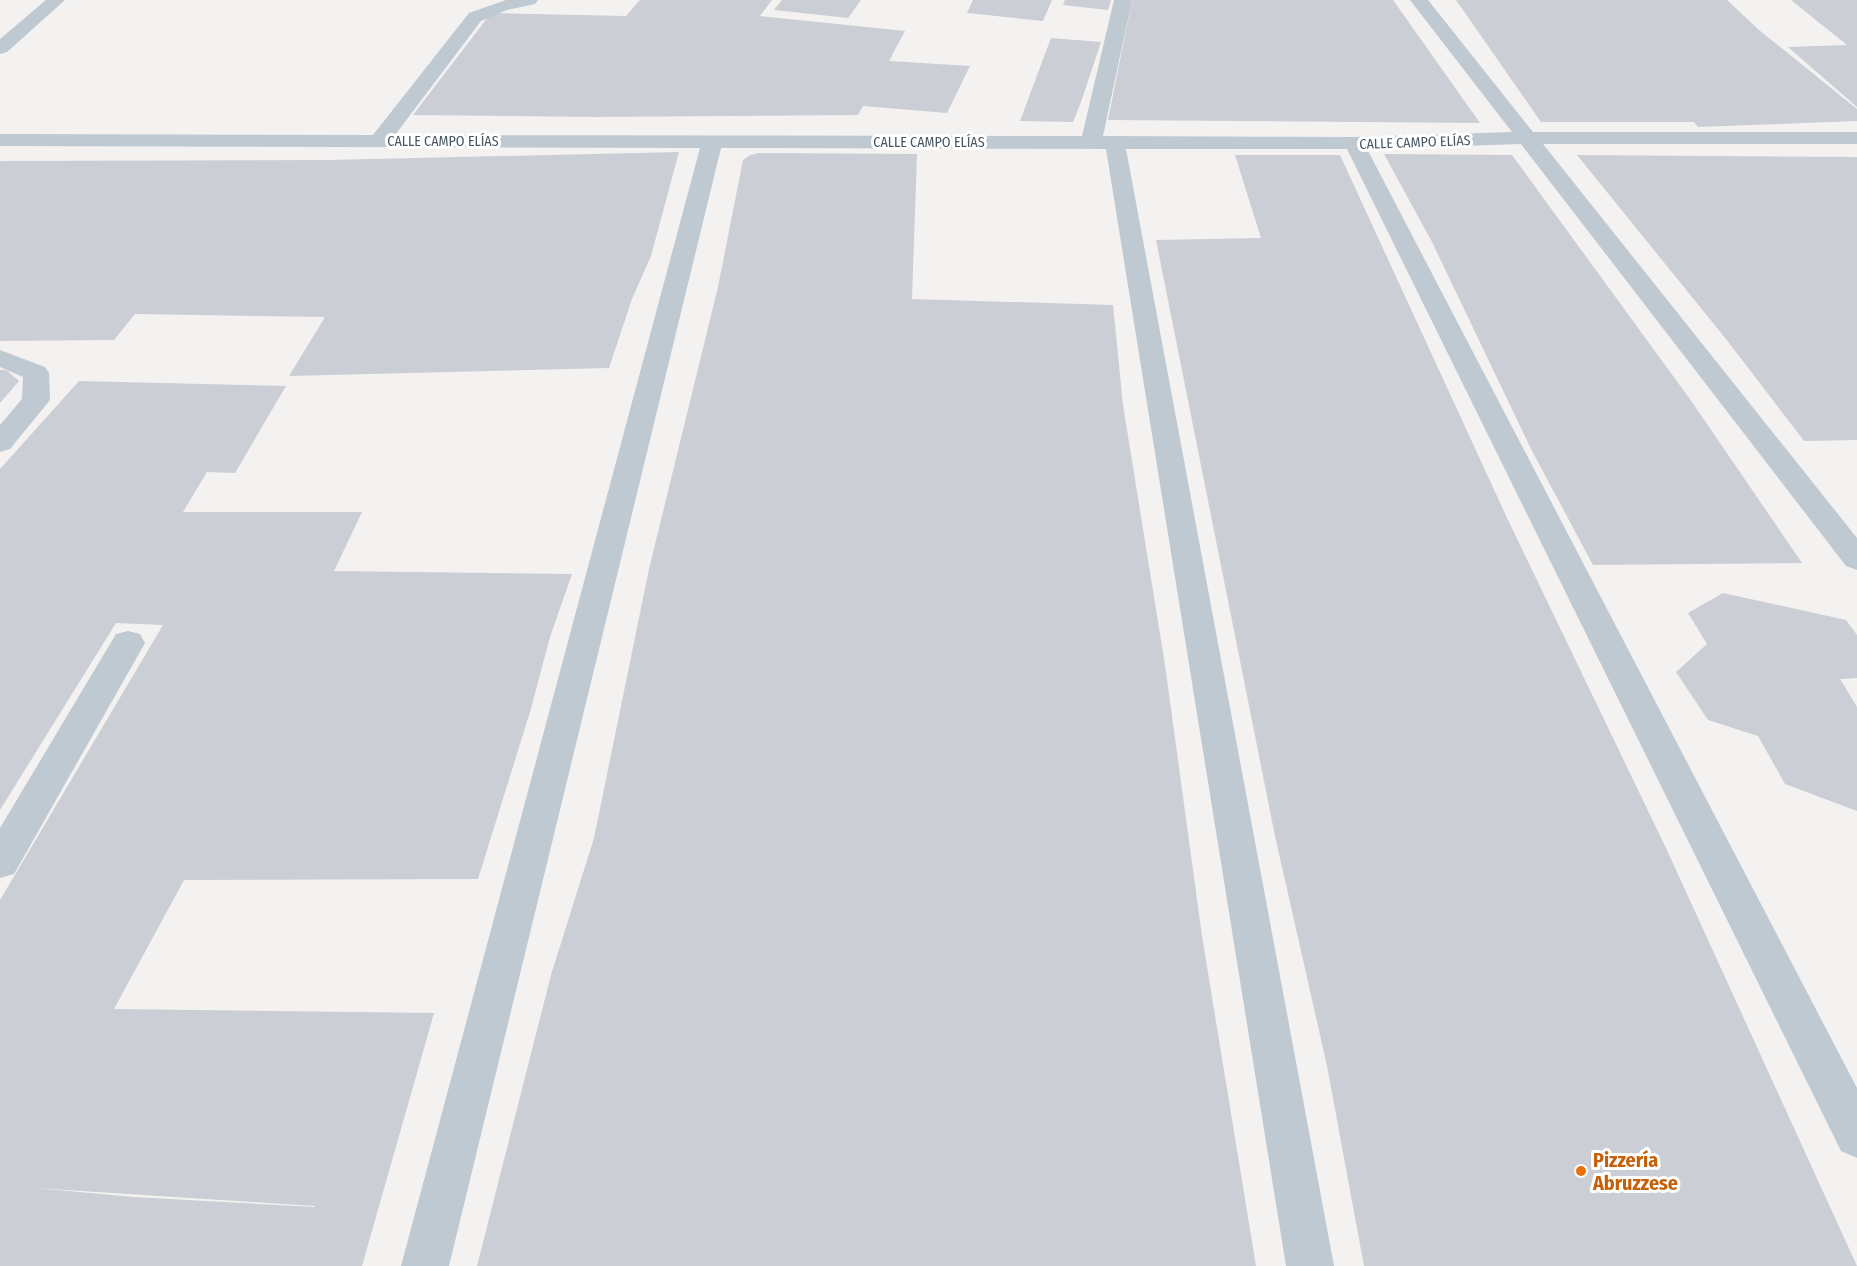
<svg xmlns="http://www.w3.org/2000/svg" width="1857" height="1266" font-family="'Fira Sans Condensed',sans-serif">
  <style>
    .building { fill: #cbced4; fill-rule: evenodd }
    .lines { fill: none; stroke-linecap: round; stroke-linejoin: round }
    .minor { fill: #bec9d2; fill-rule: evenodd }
    .food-dot { fill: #e8710a; stroke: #fff; stroke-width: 2 }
    .labels { text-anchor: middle; stroke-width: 6; stroke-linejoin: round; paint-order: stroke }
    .far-street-label { font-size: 14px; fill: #475661; stroke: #fff }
    .near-food-label { font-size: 20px; font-weight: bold; fill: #c56008; stroke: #fff; text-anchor: start }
  </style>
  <rect width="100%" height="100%" fill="#f4f1f1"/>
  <g class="building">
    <path d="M640 0H772L760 16 905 31 889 61 970 66 947 113 863 106 858 115 595 117 413 115 491 13 626 16Z"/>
    <path d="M782 0H861L848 18 774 10Z"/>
    <path d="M973 0H1052L1043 21 967 13Z"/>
    <path d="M1065 0H1111L1108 10 1063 5Z"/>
    <path d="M1132 0H1393L1480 123 1108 120Z"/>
    <path d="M1456 0H1727L1759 30 1857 109V121L1698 127 1694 122H1541Z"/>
    <path d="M1791 0H1857V107L1788 47 1847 45Z"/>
    <path d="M1051 38 1101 42 1081 102 1073 122 1020 121Z"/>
    <path d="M679 152 651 256 632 299 609 368 289 376 325 317 135 314 114 340 0 341V161L330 160Z"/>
    <path d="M759 153 917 154 912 299 1113 305 1123 405 1165 665 1202 936 1256 1266H477L551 975 594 838 649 569 718 287 743 160 750 155Z"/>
    <path d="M1384 154 1512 155 1692 402 1802 563 1593 565 1531 449 1432 242Z"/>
    <path d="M1235 155H1340L1508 520 1666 848 1857 1266H1364L1327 1066 1275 836 1156 240 1261 238Z"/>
    <path d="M1577 155 1857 157V440L1804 441 1726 339Z"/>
    <path d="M0 370H6L19 381 0 403Z"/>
    <path d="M79 381 286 386 235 473 207 472 183 512H362L334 571 572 574 550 637 530 712 478 879 184 880 114 1009 434 1013 362 1266H0V900L163 625 116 623 0 810V469ZM35 1188 315 1206V1207L134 1197Z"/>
    <path d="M1723 593 1846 620 1857 635V678L1840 679 1857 707V811L1785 784 1758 736 1708 720 1676 672 1707 644 1688 613Z"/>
  </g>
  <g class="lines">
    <g class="minor">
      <path d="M46 0H65L7 52 0 54V39Z"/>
      <path d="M506 0H538L535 4 507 10 481 21 395 135 1082 136 1114 0H1132L1103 136 1354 137 1512 132 1410 0H1428L1533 132H1857V144H1543L1857 538V570L1846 566 1521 144 1367 149 1857 1088V1158L1841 1151 1347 149H1126L1334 1266H1286L1106 149 721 148 449 1266H401L700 148 0 146V134L373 135 469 13Z"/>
      <path d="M0 350 45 367 49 373 50 400 10 449 0 452V425L22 399 23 377 0 367Z"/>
      <path d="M128 631 140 634 145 643 14 874 0 878V828L116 634Z"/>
    </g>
  </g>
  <circle class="food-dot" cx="1581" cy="1171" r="6"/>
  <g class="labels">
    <g class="far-street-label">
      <text x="443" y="146">CALLE CAMPO ELÍAS</text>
      <text x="929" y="147">CALLE CAMPO ELÍAS</text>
      <text transform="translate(1415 142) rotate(-2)" y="5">CALLE CAMPO ELÍAS</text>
    </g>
    <g class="near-food-label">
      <text x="1593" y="1167">Pizzería<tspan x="1593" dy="23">Abruzzese</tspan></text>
    </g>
  </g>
</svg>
